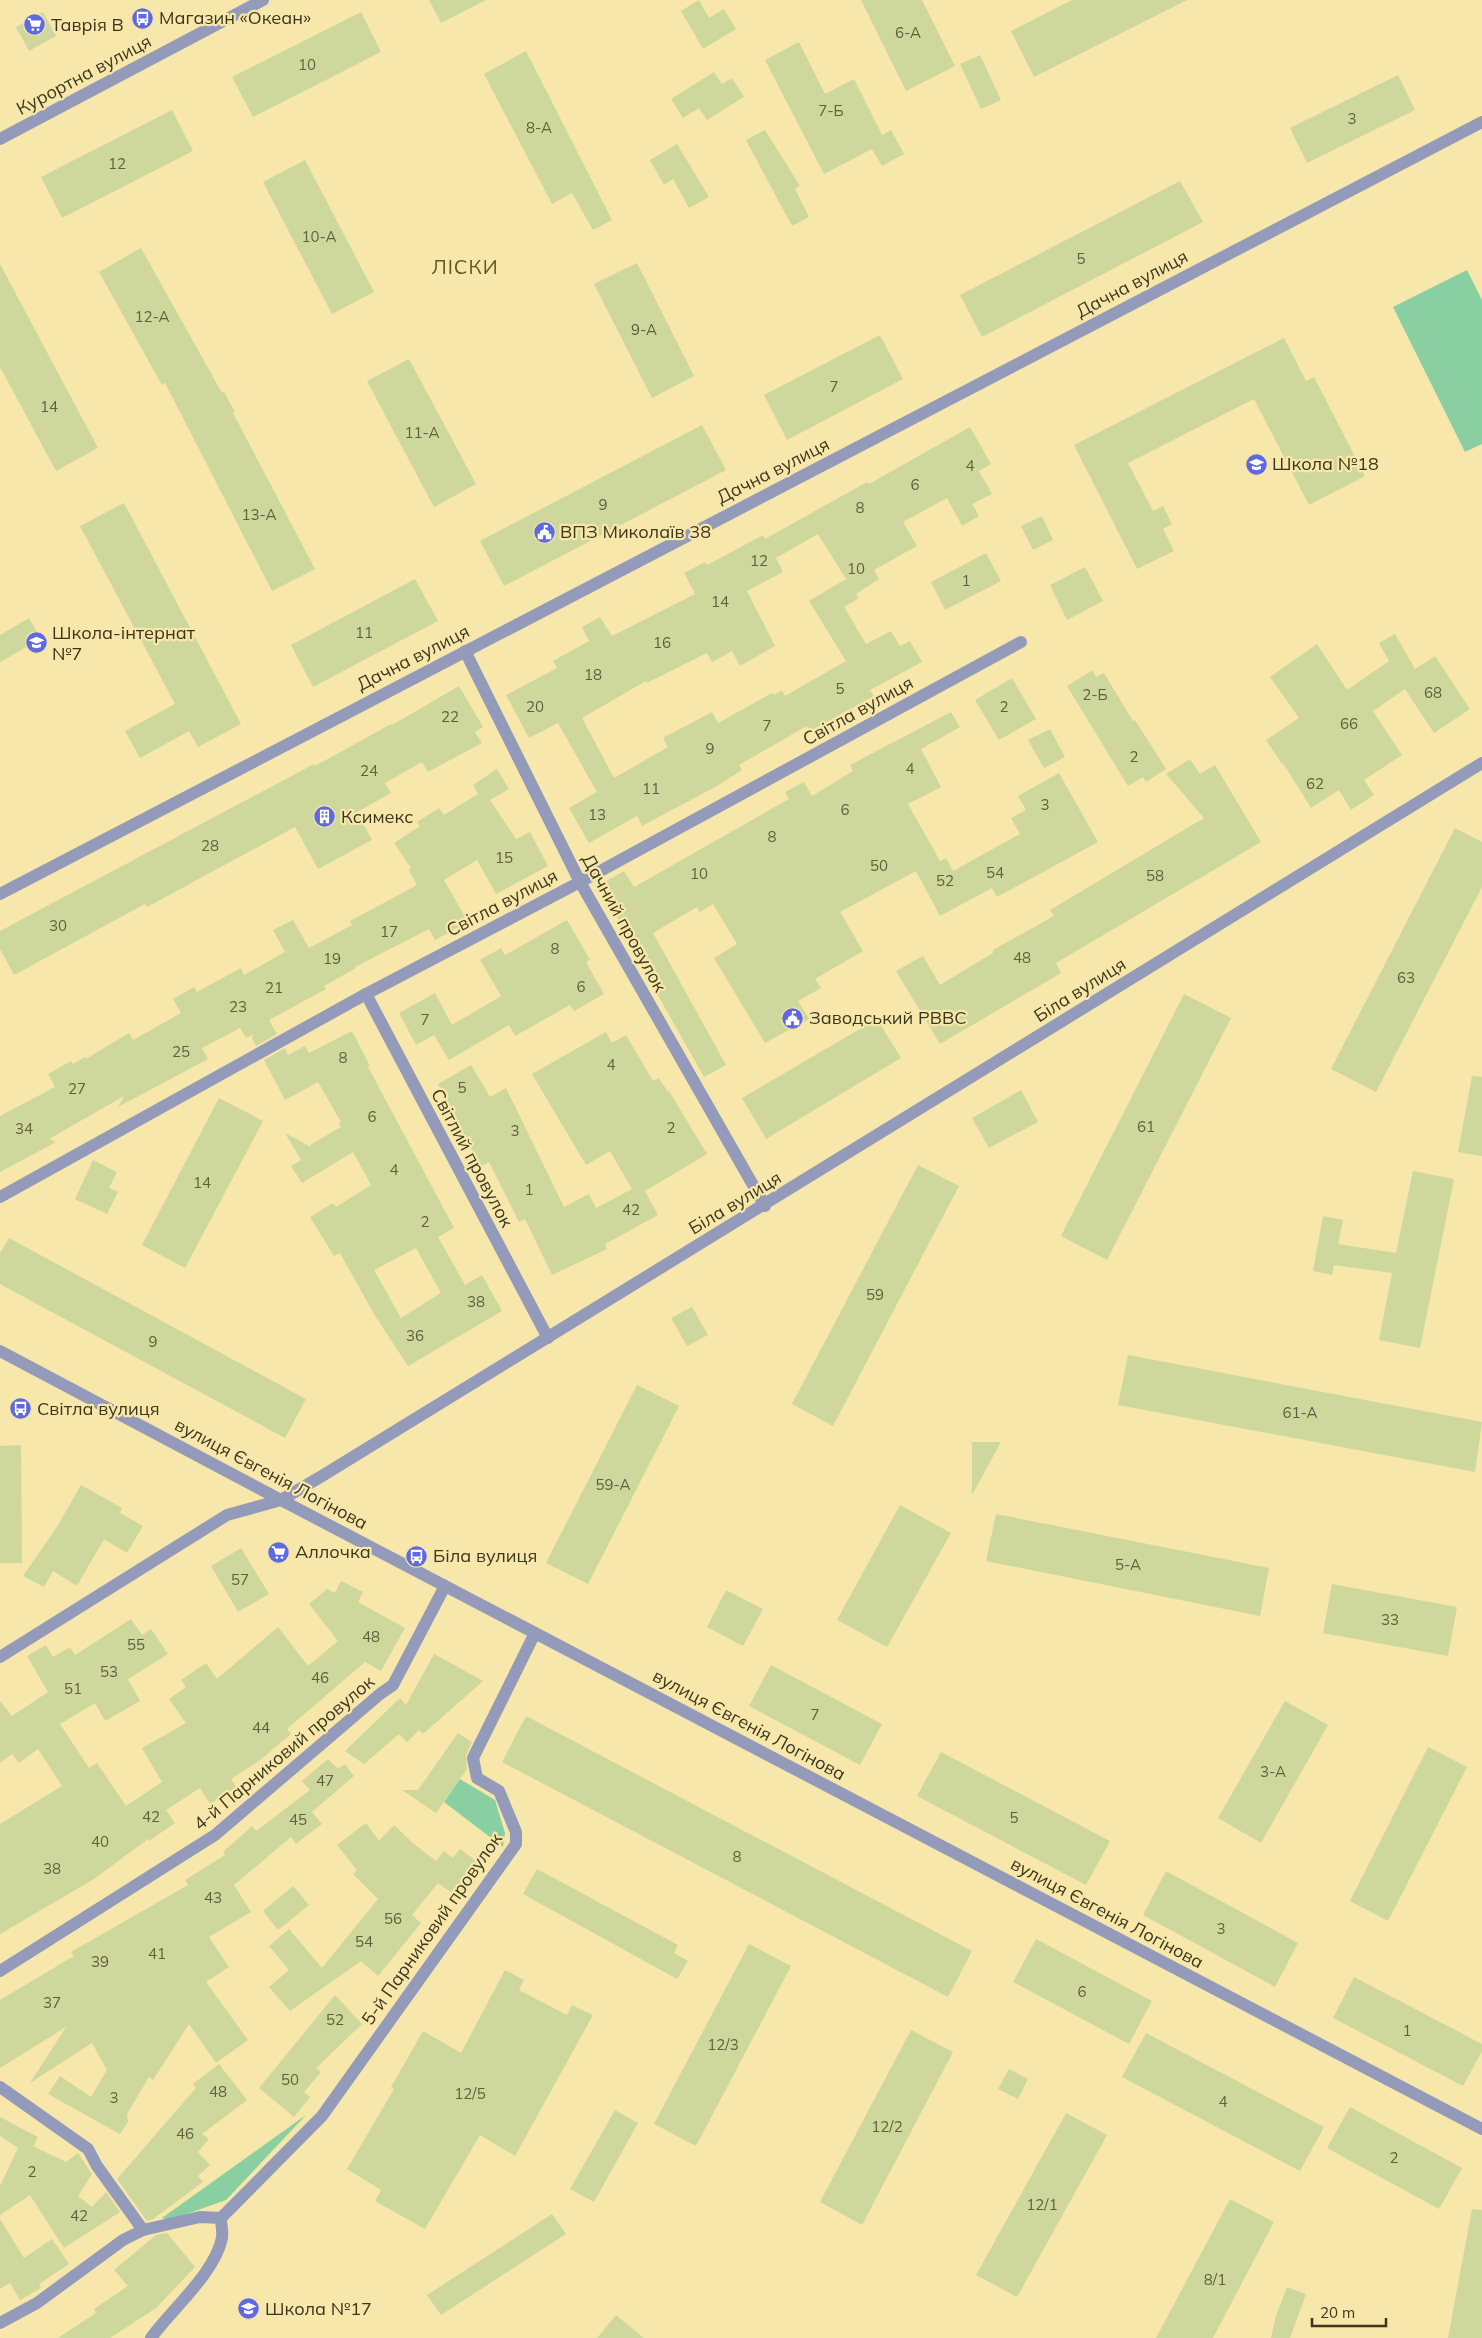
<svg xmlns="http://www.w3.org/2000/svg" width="1482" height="2338" font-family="Mulish,sans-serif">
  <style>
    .green { fill: #8acfa2 }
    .building { fill: #ced89c; fill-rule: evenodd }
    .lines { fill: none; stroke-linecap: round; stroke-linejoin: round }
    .minor { stroke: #939aba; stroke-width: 12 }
    .labels { text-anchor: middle; stroke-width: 4.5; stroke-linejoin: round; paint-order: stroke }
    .number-label { font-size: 15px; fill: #605e3d }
    .poi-label { font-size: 18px; fill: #3c361d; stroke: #f7e7aa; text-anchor: start }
    .street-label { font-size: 18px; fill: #3c361d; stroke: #f7e7aa }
    .quarter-label { font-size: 20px; letter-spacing: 1px; fill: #65571c; stroke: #f7e7aa }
  </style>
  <rect width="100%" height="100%" fill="#f7e7aa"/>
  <g class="green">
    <path d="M1467 270 1482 300V444L1465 452 1393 307Z"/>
    <path d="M460 1779 495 1800 505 1833 503 1847 444 1802Z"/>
    <path d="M306 2115 226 2200 170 2220 162 2218Z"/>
  </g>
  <g class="building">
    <path d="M429 0H486L441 23Z"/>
    <path d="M699 0 709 18 724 9 736 29 703 49 681 11Z"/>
    <path d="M861 0H922L955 66 906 91Z"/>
    <path d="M1072 0H1187L1034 77 1011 31Z"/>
    <path d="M43 12 56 36 29 51 16 27Z"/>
    <path d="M361 12 381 52 253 117 232 77Z"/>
    <path d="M799 42 825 94 854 79 882 135 891 130 904 154 882 166 872 149 824 174 765 60Z"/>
    <path d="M526 51 612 220 593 230 572 193 552 204 484 74Z"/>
    <path d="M980 55 1001 100 981 109 960 64Z"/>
    <path d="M714 72 722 84 732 78 744 97 707 120 699 108 683 118 671 99Z"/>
    <path d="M1398 75 1415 110 1307 163 1290 128Z"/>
    <path d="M172 110 193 151 62 218 41 177Z"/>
    <path d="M765 130 800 186 795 189 809 217 792 226 746 140Z"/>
    <path d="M677 144 709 197 689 208 673 179 664 185 650 160Z"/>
    <path d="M305 160 374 292 332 314 263 182Z"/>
    <path d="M1180 181 1203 222 982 337 960 295Z"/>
    <path d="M141 248 222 393 224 392 235 412 233 413 315 569 272 591 165 383 162 385 99 272Z"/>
    <path d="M637 263 694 376 652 398 594 284Z"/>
    <path d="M0 264 98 448 56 471 0 367Z"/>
    <path d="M880 335 903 379 787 440 764 395Z"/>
    <path d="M1284 338 1306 381 1314 377 1365 476 1309 505 1254 399 1128 463 1153 511 1163 506 1172 524 1163 529 1174 551 1137 569 1074 445Z"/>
    <path d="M409 359 476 484 434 507 367 381Z"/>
    <path d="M702 425 726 470 504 586 480 541Z"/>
    <path d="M970 427 991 464 979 471 992 494 972 504 979 516 962 526 947 498 903 522 917 546 874 570 879 579 856 594 859 598 844 607 866 644 891 631 900 646 910 641 922 662 870 690 874 696 810 731 807 726 739 765 742 770 717 786 642 826 637 816 589 843 569 808 597 792 558 723 529 738 506 695 557 668 553 661 589 641 582 627 600 617 612 636 695 594 684 573 705 562 707 565 763 535 765 539 867 482 869 484ZM818 534 846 579 809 601 846 661 785 696 782 690 774 695 772 693 718 723 712 712 663 738 668 747 614 778 582 718 646 681 647 683 707 653 712 662 732 651 740 666 775 646 747 591 783 572 776 558Z"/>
    <path d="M124 503 241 724 198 747 189 731 140 758 125 731 175 704 80 526Z"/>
    <path d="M1042 516 1053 540 1033 550 1021 526Z"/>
    <path d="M986 553 1001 581 945 610 931 582Z"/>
    <path d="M1085 567 1103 601 1067 620 1050 585Z"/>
    <path d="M415 579 438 621 313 687 291 645Z"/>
    <path d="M29 618 41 639 0 662V635Z"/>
    <path d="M1395 634 1415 669 1435 656 1470 709 1434 733 1405 689 1373 711 1402 755 1364 780 1374 795 1351 810 1339 790 1311 808 1283 763 1282 764 1266 740 1299 718 1270 677 1317 644 1347 690 1389 661 1379 643Z"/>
    <path d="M1093 670 1096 677 1104 673 1133 721 1135 720 1166 769 1146 782 1143 777 1128 786 1067 686Z"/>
    <path d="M1012 678 1036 719 999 740 975 700Z"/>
    <path d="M459 686 483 727 475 732 482 743 428 772 422 762 385 783 391 793 357 812 372 840 318 869 295 827 147 907 145 904 14 975 0 949V931L314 764 315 766 391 724 392 725Z"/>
    <path d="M951 712 960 727 921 749 941 787 908 804 940 861 946 858 953 871 1020 834 1011 818 1026 810 1018 796 1059 773 1098 842 997 897 992 888 940 916 916 871 840 912 863 951 815 979 821 988 798 1001 809 1019 765 1043 714 958 737 944 713 904 700 912 697 907 653 933 726 1065 704 1077 642 967 645 965 599 885 624 871 634 887 789 799 785 792 804 782 812 796 853 771 850 765Z"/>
    <path d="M1050 729 1065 757 1044 768 1028 740Z"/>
    <path d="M1190 759 1200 774 1215 765 1261 842 1056 963 1061 973 940 1044 896 971 923 956 940 985 993 953V950L1054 916 1050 910 1204 818 1166 774Z"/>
    <path d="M497 769 509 789 490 800 516 839 530 832 548 866 496 894 477 860 444 880 468 922 435 940 429 929 355 967 356 968 324 986 326 989 269 1020 277 1034 256 1046 252 1038 254 1034 246 1038 240 1028 202 1048 208 1059 118 1107 124 1096 49 1139 56 1142 0 1172V1116L55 1087 48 1074 71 1061 73 1064 85 1057 86 1059 129 1033 133 1040 181 1013 173 999 194 987 197 992 241 968 244 975 285 952 273 930 293 920 309 948 352 925 350 921 417 885 409 870 411 868 394 843 420 826 417 822 439 808 444 815 478 794 473 785Z"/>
    <path d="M1455 828 1482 842V887L1376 1092 1331 1069Z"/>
    <path d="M567 920 590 960 586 962 604 994 574 1011 570 1005 515 1036 509 1025 449 1060 434 1035 416 1045 399 1013 435 993 452 1025 501 996 480 960 501 948 505 955Z"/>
    <path d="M1184 994 1231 1018 1107 1260 1061 1236Z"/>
    <path d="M877 1019 901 1058 766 1139 742 1098Z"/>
    <path d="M352 1031 370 1066 368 1067 454 1228 438 1237 465 1285 482 1275 502 1311 408 1366 374 1314 340 1253 334 1256 310 1217 333 1203 336 1207 371 1185 353 1152 302 1183 291 1166 301 1160 285 1133 311 1147 310 1145 341 1127 339 1123 341 1122 318 1082 285 1100 264 1060 285 1048 288 1055 305 1046 309 1053ZM416 1248 441 1293 401 1318 374 1270Z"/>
    <path d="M606 1032 612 1043 626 1035 653 1081 659 1078 668 1092 669 1091 707 1154 645 1191 658 1215 605 1244 607 1249 552 1275 525 1219 519 1222 489 1162 481 1166 452 1114 455 1113 438 1084 471 1065 490 1097 506 1088 564 1207 589 1194 596 1208 632 1189 610 1151 586 1165 532 1074Z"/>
    <path d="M1472 1076 1482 1077V1156L1458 1152Z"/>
    <path d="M1021 1090 1038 1122 989 1148 972 1118Z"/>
    <path d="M219 1098 263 1121 185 1268 142 1245Z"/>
    <path d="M93 1160 117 1172 109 1188 118 1192 107 1214 75 1199Z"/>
    <path d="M918 1165 959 1186 833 1426 792 1404Z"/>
    <path d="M1413 1171 1454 1179 1420 1348 1379 1340 1392 1273 1334 1265 1332 1275 1313 1271 1323 1216 1343 1220 1338 1244 1396 1253Z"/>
    <path d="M9 1238 306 1399 285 1438 0 1284V1253Z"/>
    <path d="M692 1307 708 1335 687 1346 671 1318Z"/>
    <path d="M1128 1355 1482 1422 1475 1472 1118 1405Z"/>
    <path d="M637 1385 679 1406 588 1584 546 1563Z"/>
    <path d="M972 1442H1001L972 1495Z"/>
    <path d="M21 1445 22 1563H0V1446Z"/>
    <path d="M81 1485 122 1508 120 1513 143 1526 127 1553 104 1539 77 1586 53 1571 44 1587 23 1576 57 1527Z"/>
    <path d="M900 1505 951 1533 887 1647 837 1620Z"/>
    <path d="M996 1514 1269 1568 1260 1616 986 1561Z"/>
    <path d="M241 1548 269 1594 238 1612 211 1566Z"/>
    <path d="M341 1581 363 1592 358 1602 405 1628 381 1671 365 1662 287 1729 291 1734 259 1761 231 1779 236 1787 210 1804 200 1788 166 1810 175 1823 149 1841 148 1839 94 1879 0 1934V1824L62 1786 38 1749 19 1763 12 1754 0 1763V1701L12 1716 48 1692 27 1656 46 1645 53 1657 70 1647 75 1655 131 1619 142 1635 151 1629 168 1654 128 1679 140 1701 105 1721 95 1703 60 1724 89 1768 97 1763 126 1806 162 1782 142 1748 186 1723 169 1699 186 1687 181 1680 206 1663 217 1679 278 1627 308 1666 338 1641 309 1604 327 1589 335 1593Z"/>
    <path d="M1332 1584 1457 1607 1448 1656 1323 1633Z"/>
    <path d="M726 1590 763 1609 743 1646 707 1627Z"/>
    <path d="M434 1654 483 1681 423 1734 419 1730 407 1742 399 1734 364 1764 345 1751 400 1698 406 1705Z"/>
    <path d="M771 1665 882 1724 860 1765 749 1706Z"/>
    <path d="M1285 1701 1328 1725 1261 1843 1218 1818Z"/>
    <path d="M526 1716 972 1951 948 1997 502 1762Z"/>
    <path d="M458 1733 472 1742 466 1755 467 1769 436 1813 402 1790H418Z"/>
    <path d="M1428 1747 1467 1767 1388 1921 1350 1901Z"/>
    <path d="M941 1752 1110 1841 1086 1885 917 1796Z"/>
    <path d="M328 1759 338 1769 345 1764 354 1776 312 1812 322 1824 296 1844 291 1837 234 1885 251 1912 209 1937 229 1967 206 1982 248 2040 216 2063 189 2024 153 2080 149 2077 127 2114 128 2122 120 2134 48 2094 60 2076 91 2097 107 2070 92 2043 30 2083 66 2027 0 2068V2000L74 1956 71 1952 188 1885 185 1880 225 1855 223 1852 252 1826 256 1831 310 1790 302 1781Z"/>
    <path d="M366 1823 379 1841 394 1825 414 1844 436 1861 444 1851 453 1858 460 1849 482 1865 460 1899 438 1883 412 1915 421 1923 378 1976 361 1961 290 2011 269 1987 289 1970 269 1946 289 1929 322 1968 378 1899 353 1874 357 1870 337 1845Z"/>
    <path d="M537 1869 678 1945 674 1953 688 1961 677 1979 523 1894Z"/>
    <path d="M1166 1871 1298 1943 1275 1987 1143 1915Z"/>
    <path d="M293 1886 309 1905 278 1930 263 1911Z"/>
    <path d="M1036 1939 1152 2001 1129 2044 1013 1982Z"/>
    <path d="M749 1944 791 1966 696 2146 654 2124Z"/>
    <path d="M505 1970 524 1980 519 1990 567 2015 572 2005 593 2015 515 2156 480 2135 425 2229 375 2201 381 2190 347 2169 394 2089 391 2087 423 2031 461 2053Z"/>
    <path d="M1354 1977 1482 2044V2051L1463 2086 1333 2018Z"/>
    <path d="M335 1995 362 2024 316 2068 321 2072 304 2092 310 2097 294 2117 259 2088Z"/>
    <path d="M911 2030 953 2052 862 2225 820 2202Z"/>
    <path d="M1146 2033 1324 2127 1300 2171 1122 2077Z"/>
    <path d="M219 2064 247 2100 202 2134 209 2139 198 2152 210 2165 198 2176 203 2182 153 2219 147 2221 117 2179 196 2088 193 2084Z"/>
    <path d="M1009 2069 1028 2079 1018 2099 998 2089Z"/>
    <path d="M1350 2107 1462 2168 1439 2209 1327 2148Z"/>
    <path d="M615 2110 638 2123 594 2202 570 2189Z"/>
    <path d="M1066 2113 1107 2135 1017 2297 976 2275Z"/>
    <path d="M0 2117 38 2137 33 2146 66 2162 78 2153 92 2174 78 2196 92 2207 106 2192 120 2212 64 2248 30 2195 0 2215V2186L18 2148 0 2136Z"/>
    <path d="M1230 2199 1274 2222 1213 2338H1156Z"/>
    <path d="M1472 2209 1482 2210V2338H1448Z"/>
    <path d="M552 2214 566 2234 441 2315 427 2295Z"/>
    <path d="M0 2219 24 2258 52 2239 69 2264 39 2284 41 2288 20 2300 10 2283 0 2289Z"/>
    <path d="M167 2233 195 2267 156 2308 110 2338H58L96 2313 94 2309 128 2286 114 2270 156 2235Z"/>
    <path d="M1287 2287 1306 2294 1290 2338H1271L1276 2316Z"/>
    <path d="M616 2315 644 2338H597Z"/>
  </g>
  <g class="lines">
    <g class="minor">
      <path d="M0 139 263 0"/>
      <path d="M465 651 580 882 765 1206"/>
      <path d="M0 894 1482 122"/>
      <path d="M366 994 548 1338"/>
      <path d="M0 1197 366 994 580 882 1021 642"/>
      <path d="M0 1351 281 1500 1482 2129"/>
      <path d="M0 1657 227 1515 281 1500 322 1476 1482 763"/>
      <path d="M0 1971 215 1835 380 1694 393 1685 445 1586"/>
      <path d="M0 2087 88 2149 97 2166 143 2230"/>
      <path d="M0 2323 37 2303 123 2240 143 2230 200 2217 221 2218"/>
      <path d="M151 2338C172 2309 215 2273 222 2238 223 2232 221 2224 221 2218L322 2116 516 1844V1832L499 1791 477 1778 473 1758 535 1633"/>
    </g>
  </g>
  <defs>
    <symbol id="bus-disc" viewBox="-11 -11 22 22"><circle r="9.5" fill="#5f69e1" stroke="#f7e7aa"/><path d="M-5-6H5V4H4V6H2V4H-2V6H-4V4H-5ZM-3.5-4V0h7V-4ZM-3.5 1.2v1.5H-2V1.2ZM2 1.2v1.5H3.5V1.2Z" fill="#fff"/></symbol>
    <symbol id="supermarket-disc" viewBox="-11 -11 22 22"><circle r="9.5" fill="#5f69e1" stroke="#f7e7aa"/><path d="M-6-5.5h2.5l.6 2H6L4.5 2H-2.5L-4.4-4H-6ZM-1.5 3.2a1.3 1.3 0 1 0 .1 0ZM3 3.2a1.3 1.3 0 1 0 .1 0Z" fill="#fff"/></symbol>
    <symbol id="school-disc" viewBox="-11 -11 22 22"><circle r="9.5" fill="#5f69e1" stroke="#f7e7aa"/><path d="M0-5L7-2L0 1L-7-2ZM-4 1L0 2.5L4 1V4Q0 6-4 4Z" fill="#fff"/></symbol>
    <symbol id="civic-disc" viewBox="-11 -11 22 22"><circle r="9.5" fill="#5f69e1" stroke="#f7e7aa"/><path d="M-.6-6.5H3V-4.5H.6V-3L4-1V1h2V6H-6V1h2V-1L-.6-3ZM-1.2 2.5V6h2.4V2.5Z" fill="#fff"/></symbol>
    <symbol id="building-disc" viewBox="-11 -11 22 22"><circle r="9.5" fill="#5f69e1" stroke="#f7e7aa"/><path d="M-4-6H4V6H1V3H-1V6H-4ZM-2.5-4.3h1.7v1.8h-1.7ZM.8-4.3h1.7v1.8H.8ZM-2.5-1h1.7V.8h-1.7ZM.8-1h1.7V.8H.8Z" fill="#fff"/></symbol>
  </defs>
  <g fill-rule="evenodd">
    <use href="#bus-disc" x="130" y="6" width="25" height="25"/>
    <use href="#supermarket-disc" x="22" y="12" width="25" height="25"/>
    <use href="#school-disc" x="1244" y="452" width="25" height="25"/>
    <use href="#civic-disc" x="532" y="520" width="25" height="25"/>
    <use href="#school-disc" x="24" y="630" width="25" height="25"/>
    <use href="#building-disc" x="312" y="804" width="25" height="25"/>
    <use href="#civic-disc" x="780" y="1006" width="25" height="25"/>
    <use href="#bus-disc" x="8" y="1396" width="25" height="25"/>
    <use href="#supermarket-disc" x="266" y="1540" width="25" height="25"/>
    <use href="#bus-disc" x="404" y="1544" width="25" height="25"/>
    <use href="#school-disc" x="236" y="2296" width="25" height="25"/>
  </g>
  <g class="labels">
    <g class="number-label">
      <text x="908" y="38">6-А</text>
      <text x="307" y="70">10</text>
      <text x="831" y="116">7-Б</text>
      <text x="1352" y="124">3</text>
      <text x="539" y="133">8-А</text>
      <text x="117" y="169">12</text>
      <text x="319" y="242">10-А</text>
      <text x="1081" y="264">5</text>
      <text x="152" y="322">12-А</text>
      <text x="644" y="335">9-А</text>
      <text x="834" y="392">7</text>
      <text x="49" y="412">14</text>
      <text x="422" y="438">11-А</text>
      <text x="970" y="471">4</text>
      <text x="915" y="490">6</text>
      <text x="603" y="510">9</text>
      <text x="860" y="513">8</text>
      <text x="259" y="520">13-А</text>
      <text x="759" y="566">12</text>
      <text x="856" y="574">10</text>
      <text x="966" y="586">1</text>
      <text x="720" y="607">14</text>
      <text x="364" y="638">11</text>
      <text x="662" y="648">16</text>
      <text x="593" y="680">18</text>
      <text x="840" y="694">5</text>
      <text x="1433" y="698">68</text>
      <text x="1095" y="700">2-Б</text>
      <text x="535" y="712">20</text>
      <text x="1004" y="712">2</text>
      <text x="450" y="722">22</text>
      <text x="1349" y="729">66</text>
      <text x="767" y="731">7</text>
      <text x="710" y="754">9</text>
      <text x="1134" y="762">2</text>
      <text x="910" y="774">4</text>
      <text x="369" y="776">24</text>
      <text x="1315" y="789">62</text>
      <text x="651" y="794">11</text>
      <text x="1045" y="810">3</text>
      <text x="845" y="815">6</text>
      <text x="597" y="820">13</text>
      <text x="772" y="842">8</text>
      <text x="210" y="851">28</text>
      <text x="504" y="863">15</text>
      <text x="879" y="871">50</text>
      <text x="995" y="878">54</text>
      <text x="699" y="879">10</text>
      <text x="1155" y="881">58</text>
      <text x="945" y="886">52</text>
      <text x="58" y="931">30</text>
      <text x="389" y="937">17</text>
      <text x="555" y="954">8</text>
      <text x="1022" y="963">48</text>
      <text x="332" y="964">19</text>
      <text x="1406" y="983">63</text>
      <text x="581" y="992">6</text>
      <text x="274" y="993">21</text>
      <text x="238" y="1012">23</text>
      <text x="425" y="1025">7</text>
      <text x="181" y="1057">25</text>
      <text x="343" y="1063">8</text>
      <text x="611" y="1070">4</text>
      <text x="462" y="1093">5</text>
      <text x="77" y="1094">27</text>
      <text x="372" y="1122">6</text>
      <text x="1146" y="1132">61</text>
      <text x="671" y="1133">2</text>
      <text x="24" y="1134">34</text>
      <text x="515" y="1136">3</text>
      <text x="394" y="1175">4</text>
      <text x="202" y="1188">14</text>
      <text x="529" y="1195">1</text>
      <text x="631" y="1215">42</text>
      <text x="425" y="1227">2</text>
      <text x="875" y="1300">59</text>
      <text x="476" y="1307">38</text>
      <text x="415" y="1341">36</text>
      <text x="153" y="1347">9</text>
      <text x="1300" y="1418">61-А</text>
      <text x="613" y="1490">59-А</text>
      <text x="1128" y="1570">5-А</text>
      <text x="240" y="1585">57</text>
      <text x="1390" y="1625">33</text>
      <text x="371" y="1642">48</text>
      <text x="136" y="1650">55</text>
      <text x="109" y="1677">53</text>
      <text x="320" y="1683">46</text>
      <text x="73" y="1694">51</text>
      <text x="815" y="1720">7</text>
      <text x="261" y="1733">44</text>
      <text x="1273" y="1777">3-А</text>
      <text x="325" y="1786">47</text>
      <text x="151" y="1822">42</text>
      <text x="1014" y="1823">5</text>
      <text x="298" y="1825">45</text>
      <text x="100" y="1847">40</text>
      <text x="737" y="1862">8</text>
      <text x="52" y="1874">38</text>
      <text x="213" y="1903">43</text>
      <text x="393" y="1924">56</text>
      <text x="1221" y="1934">3</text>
      <text x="364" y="1947">54</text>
      <text x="157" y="1959">41</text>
      <text x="100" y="1967">39</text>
      <text x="1082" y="1997">6</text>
      <text x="52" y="2008">37</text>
      <text x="335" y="2025">52</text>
      <text x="1407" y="2036">1</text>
      <text x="723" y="2050">12/3</text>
      <text x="290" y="2085">50</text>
      <text x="218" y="2097">48</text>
      <text x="470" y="2099">12/5</text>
      <text x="114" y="2103">3</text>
      <text x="1223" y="2107">4</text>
      <text x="887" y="2132">12/2</text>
      <text x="185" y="2139">46</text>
      <text x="1394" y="2163">2</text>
      <text x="32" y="2177">2</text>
      <text x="1042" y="2210">12/1</text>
      <text x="79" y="2221">42</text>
      <text x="1215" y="2285">8/1</text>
    </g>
    <g class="poi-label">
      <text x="159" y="24">Магазин «Океан»</text>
      <text x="51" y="31">Таврія В</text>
      <text x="1272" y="470">Школа №18</text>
      <text x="560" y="538">ВПЗ Миколаїв 38</text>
      <text x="52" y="639">Школа-інтернат<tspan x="52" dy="21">№7</tspan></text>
      <text x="341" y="823">Ксимекс</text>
      <text x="809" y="1024">Заводський РВВС</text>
      <text x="37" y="1415">Світла вулиця</text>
      <text x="295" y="1558">Аллочка</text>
      <text x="433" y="1562">Біла вулиця</text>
      <text x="265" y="2315">Школа №17</text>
    </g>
    <g class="street-label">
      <text transform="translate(84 75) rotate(-28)" y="6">Курортна вулиця</text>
      <text transform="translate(1132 284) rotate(-28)" y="6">Дачна вулиця</text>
      <text transform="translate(773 471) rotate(-27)" y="6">Дачна вулиця</text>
      <text transform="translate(413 658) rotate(-27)" y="6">Дачна вулиця</text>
      <text transform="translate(858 711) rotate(-29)" y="6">Світла вулиця</text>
      <text transform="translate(502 903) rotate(-28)" y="6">Світла вулиця</text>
      <text transform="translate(624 923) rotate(61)" y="6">Дачний провулок</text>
      <text transform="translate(1080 990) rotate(-32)" y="6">Біла вулиця</text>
      <text transform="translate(472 1158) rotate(62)" y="6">Світлий провулок</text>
      <text transform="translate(735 1203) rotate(-31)" y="6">Біла вулиця</text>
      <text transform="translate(271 1474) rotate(28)" y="6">вулиця Євгенія Логінова</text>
      <text transform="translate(749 1725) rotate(28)" y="6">вулиця Євгенія Логінова</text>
      <text transform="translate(284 1753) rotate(-40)" y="6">4-й Парниковий провулок</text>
      <text transform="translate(1107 1913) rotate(28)" y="6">вулиця Євгенія Логінова</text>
      <text transform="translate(432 1929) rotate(-55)" y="6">5-й Парниковий провулок</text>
    </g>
    <g class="quarter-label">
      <text x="465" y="274">ЛІСКИ</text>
    </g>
  </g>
  <path d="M1312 2318v8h74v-8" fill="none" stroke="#3c361d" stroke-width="2.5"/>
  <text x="1320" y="2318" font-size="15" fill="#3c361d" stroke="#f7e7aa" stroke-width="4" paint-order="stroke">20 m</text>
</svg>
